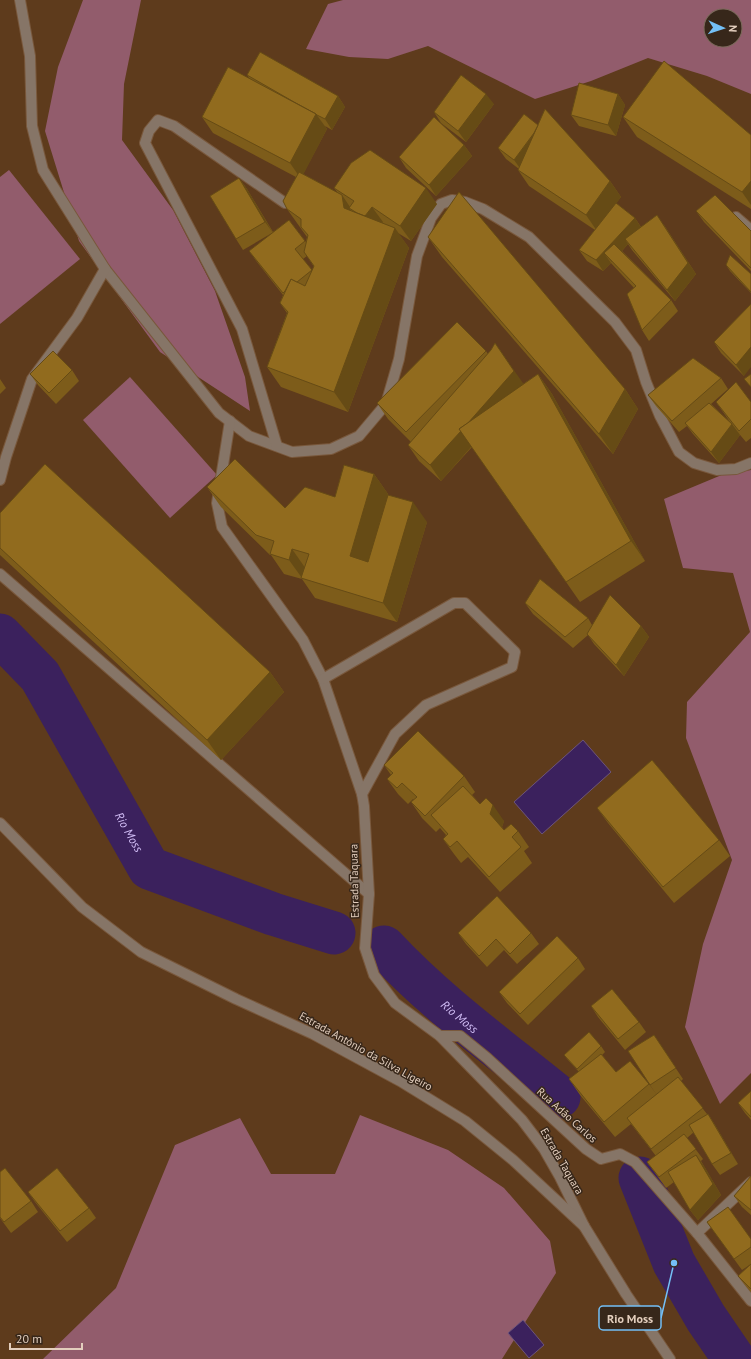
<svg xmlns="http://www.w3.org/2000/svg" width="751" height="1359" font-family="'PT Sans',sans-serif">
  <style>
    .green { fill: #925c6c; fill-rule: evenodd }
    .water { fill: #3b215d; stroke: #6d557a }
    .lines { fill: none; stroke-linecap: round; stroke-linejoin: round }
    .river { stroke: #3b215d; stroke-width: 43 }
    .minor-casing { stroke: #79583c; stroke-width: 12 }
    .minor { stroke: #867567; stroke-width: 10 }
    .wall { fill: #7d5c1a; fill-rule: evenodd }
    .shaded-wall { fill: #664b15 }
    .building { fill: #916b1e; stroke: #664b15 }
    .labels { text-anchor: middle; stroke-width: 3; stroke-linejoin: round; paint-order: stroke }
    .street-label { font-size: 11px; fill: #e3cebd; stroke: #37271a }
    .water-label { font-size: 12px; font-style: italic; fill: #d2bef6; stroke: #37271a }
    .leader { fill: none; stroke: #74c0f6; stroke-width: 1.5 }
    .callout-dot { fill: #74c0f6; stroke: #37271a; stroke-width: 1.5 }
    .callout { fill: #37271a; stroke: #74c0f6; stroke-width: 1.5 }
    .callout-label { font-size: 12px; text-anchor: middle; font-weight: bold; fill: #e3cebd }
  </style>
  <rect width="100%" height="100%" fill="#5e3b1c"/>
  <g class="green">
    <path d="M83 0H141L124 84 122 140 173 210 215 291 245 377 250 411 160 352 79 241 45 131 58 67Z"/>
    <path d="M343 0H751V94L707 76 648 58 591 81 535 99 428 46 388 59 349 57 306 49 328 4ZM711 16H735V40H711Z"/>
    <path d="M9 170 80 259 0 324V177Z"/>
    <path d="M130 377 217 475 170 518 83 420Z"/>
    <path d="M751 470V1073L720 1104 685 1027 703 944 732 860 686 738 687 702 750 632 733 573 683 568 664 499 724 474Z"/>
    <path d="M360 1115 448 1150 504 1188 550 1241 556 1273 502 1359H43L116 1288 175 1145 240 1118 271 1174H335Z"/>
  </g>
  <g class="water">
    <path d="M583 740 611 772 542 834 514 802Z"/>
    <path d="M523 1320 544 1345 529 1358 508 1333Z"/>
  </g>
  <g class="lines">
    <g class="river">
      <path id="s1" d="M0 635 40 676 149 868 273 914 334 933"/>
      <path id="s2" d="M384 947C436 1003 500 1049 559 1097"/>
      <path d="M640 1178 674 1263 706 1318 734 1359"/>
    </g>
    <defs>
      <g id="minor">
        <path d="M736 217 751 230"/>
        <path d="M105 269 219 413 249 436 292 452 331 449 359 436 386 404 399 359 417 256 431 218 441 204 452 200 465 202 483 209 529 237 615 322 636 350 646 382 660 416 679 452 694 463 717 470 736 469 751 463"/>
        <path d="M230 421 217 503 222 527 303 640 323 679 362 794"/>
        <path d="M277 446 242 329 145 143 149 131 158 120 174 126 285 203"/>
        <path d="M0 480 6 457 32 379 77 318 105 269 43 170 32 126 30 56 20 0"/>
        <path d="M0 574 369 894"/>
        <path d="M323 679 454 603H465L515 652 512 667 426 705 395 734 362 794 364 806 369 894 365 948 374 975 395 1003 440 1036 522 1120 544 1149 560 1177 584 1226"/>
        <path d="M0 823 82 907 141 952 236 999 313 1034 400 1081 465 1121 513 1160 584 1226 626 1294 670 1359"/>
        <path d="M440 1036H460L487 1058 586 1149 601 1159 620 1154 635 1162 697 1233 751 1301"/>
        <path d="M697 1233 751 1182"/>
      </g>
    </defs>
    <use href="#minor" class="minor-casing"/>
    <use href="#minor" class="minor"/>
  </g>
  <g class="wall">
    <path d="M247 75 338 96 345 107 332 130 325 126 327 129 303 174 338 193 334 188 437 204 411 241 398 233 409 248 348 412 281 387 267 367 287 313 280 303 283 295 257 262 249 251 272 233 243 250 236 239 239 178 247 189 273 232 289 220 306 242 307 237 287 209 296 177 213 133 202 117 249 78ZM307 256 314 267 312 271 303 259Z"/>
    <path d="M618 94 625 105 616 136 579 126 571 115Z"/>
    <path d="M494 104 466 142 441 123 434 112Z"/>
    <path d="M623 117 751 135V209L637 137Z"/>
    <path d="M538 125 610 181 621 197 616 203 635 218 641 227 664 225 696 274 675 301 632 250 628 244 622 251 671 300 678 311 649 341 642 330 634 288 611 263 603 271 587 261 579 250 595 230 529 186 518 170 519 169 506 159 498 148Z"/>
    <path d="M464 145 472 156 436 196 406 168 399 157Z"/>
    <path d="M696 211 751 231V271L704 222Z"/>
    <path d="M428 237 625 389 638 409 613 454 442 257Z"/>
    <path d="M726 265 751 274V293L730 271Z"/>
    <path d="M751 304 744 376 721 353 714 342Z"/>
    <path d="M486 351 488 354 523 384 538 374 552 394 645 561 580 602 472 447 441 481 419 461 408 445 411 442 388 419 377 403Z"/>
    <path d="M72 370 79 381 56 404 38 385 30 374Z"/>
    <path d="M721 378 728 389 711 404 730 422 716 402H751V438L746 442 736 430 740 435 719 463 693 434 687 426 679 432 656 406 648 395Z"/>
    <path d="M0 379 6 388 0 394Z"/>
    <path d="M374 474 388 494 368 562 427 522 397 622 315 598 302 579 284 574 271 555H270L221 507 207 487 285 508 335 497Z"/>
    <path d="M0 513 270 672 284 692 221 760 0 555Z"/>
    <path d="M525 603 588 618 592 625 641 626 649 637 624 676 594 644 588 635 573 648 533 614Z"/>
    <path d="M384 765 464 776 475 792 472 795 480 804 504 821 502 827 504 830 518 831 529 847 524 851 532 863 500 892 468 857 461 863 454 854 443 839 446 835 440 828 436 832 422 818 411 802 414 800 413 799 408 804 398 794 387 779 391 775Z"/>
    <path d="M597 808 719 840 730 856 674 903 608 823Z"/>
    <path d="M458 933H531L539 944 517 964 504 950 487 967 466 944Z"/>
    <path d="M578 958 585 969 528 1025 507 1003 499 992Z"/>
    <path d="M591 1006 639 1022 646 1032 625 1050 598 1017Z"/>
    <path d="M601 1046 605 1052 602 1055 616 1072 649 1084 657 1095 650 1085 661 1046 683 1079 681 1081 707 1114H708L715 1125 738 1164 720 1175 712 1164 694 1132 687 1138 703 1159 701 1161 721 1195 698 1220 690 1210 674 1182 666 1188 647 1162 656 1156 631 1124 615 1137 580 1095 569 1079 579 1072 568 1060 564 1055Z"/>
    <path d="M751 1091V1120L745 1113 738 1103Z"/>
    <path d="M0 1172 31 1201 38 1212 11 1233 0 1218Z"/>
    <path d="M751 1176V1215L742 1207 734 1196Z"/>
    <path d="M28 1192 89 1208 96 1218 67 1242 35 1202Z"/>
    <path d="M707 1222 751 1239V1264L742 1270Z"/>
    <path d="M751 1264V1292L746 1286 738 1276Z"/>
  </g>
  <g class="shaded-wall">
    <path d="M486 94 494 104 466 142 458 131Z"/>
    <path d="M618 94 625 105 616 136 608 125Z"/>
    <path d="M338 96 345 107 332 130 325 119Z"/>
    <path d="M316 114 327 129 301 179 290 163Z"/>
    <path d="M540 126 522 171 514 160Z"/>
    <path d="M464 145 472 156 436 196 429 185Z"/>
    <path d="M239 178 247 189 273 233 265 222Z"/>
    <path d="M610 181 621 197 597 231 586 215Z"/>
    <path d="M751 181V205L742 192Z"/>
    <path d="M426 188 437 204 411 241 400 226Z"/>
    <path d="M342 195 352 210 349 208 356 218 344 208Z"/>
    <path d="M372 207 383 222 375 234 364 218Z"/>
    <path d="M657 215 696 274 675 301 667 290Z"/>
    <path d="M635 218 642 229 625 239 628 244 612 262 604 253 611 263 603 271 596 260Z"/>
    <path d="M395 228 409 248 348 412 334 392Z"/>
    <path d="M495 343 525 386 441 481 430 465Z"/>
    <path d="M751 347V367L744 376 736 365Z"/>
    <path d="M538 374 552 394 645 561 631 541Z"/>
    <path d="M625 389 638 409 613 454 599 434Z"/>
    <path d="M732 424 740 435 719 463 711 452Z"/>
    <path d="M374 474 388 494 364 576 350 556Z"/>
    <path d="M413 502 427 522 397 622 383 603Z"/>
    <path d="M292 549 306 569 302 578 289 560Z"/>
    <path d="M641 626 649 637 624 676 616 665Z"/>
    <path d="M270 672 284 692 221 760 207 740Z"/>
    <path d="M493 805 504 821 501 830 490 814Z"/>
    <path d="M708 1114 715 1125 738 1164 731 1153Z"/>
    <path d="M696 1155 704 1166 721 1195 698 1220 690 1210Z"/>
  </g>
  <g class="building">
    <path d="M260 52 338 96 325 119 317 115 316 114 294 102 247 75Z"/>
    <path d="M664 61 751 135V181L742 192 623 117Z"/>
    <path d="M228 67 316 114 290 163 202 117Z"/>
    <path d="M461 75 486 94 458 131 434 112Z"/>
    <path d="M579 83 618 94 608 125 571 115Z"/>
    <path d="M545 109 610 181 586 215 518 170Z"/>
    <path d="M524 114 538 125 534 133 514 160 498 148Z"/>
    <path d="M434 117 464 145 429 185 399 157Z"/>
    <path d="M370 150 426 188 400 226 372 207 365 216 357 213 349 208 354 201 334 188 351 163Z"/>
    <path d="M299 172 342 195 344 208 395 228 334 392 267 367 288 312 280 303 291 279 305 286 314 266 304 252 308 235 301 227V219L287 209 283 201Z"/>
    <path d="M239 178 265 222 236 239 210 196Z"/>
    <path d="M459 192 625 389 599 434 428 237Z"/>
    <path d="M715 195 751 231V268L696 211Z"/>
    <path d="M616 203 635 218 596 260 579 250Z"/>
    <path d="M657 215 688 263 667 290 625 239Z"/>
    <path d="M289 220 305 241 295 249 312 270 297 282 291 279 285 291 283 293 249 251Z"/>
    <path d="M614 244 671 300 642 330 627 294 636 286 604 253Z"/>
    <path d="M730 255 751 274V292L726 265Z"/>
    <path d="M751 304V347L736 365 714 342Z"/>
    <path d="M457 322 486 351 406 432 377 403Z"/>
    <path d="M495 343 514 371 468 423 459 429 461 431 430 465 408 445 491 350Z"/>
    <path d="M53 351 72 370 49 393 30 374Z"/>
    <path d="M693 358 721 378 672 421 648 395Z"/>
    <path d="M538 374 631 541 566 582 459 429Z"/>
    <path d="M751 374V387L744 379Z"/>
    <path d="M736 382 751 402V419L739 431 716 402Z"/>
    <path d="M709 403 732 424 711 452 685 423Z"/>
    <path d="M235 459 285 508 305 487 335 497 344 465 374 474 350 556 368 562 388 495 413 502 383 603 301 578 309 554 292 549 289 560 270 554 274 541 256 535 207 487Z"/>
    <path d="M45 464 270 672 207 740 0 548V513Z"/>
    <path d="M540 579 588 618 565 637 525 603Z"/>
    <path d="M610 595 641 626 616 665 587 634Z"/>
    <path d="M418 731 464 776 425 816 411 802 417 797 402 783 397 788 387 779 393 773 384 765Z"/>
    <path d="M652 760 719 840 663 887 597 808Z"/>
    <path d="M463 786 480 804 486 798 493 805 490 814 504 830 511 824 518 831 512 837 521 847 489 877 457 841 450 847 443 839 448 834 431 815Z"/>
    <path d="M497 896 531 933 510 954 496 939 479 956 458 933Z"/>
    <path d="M557 936 578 958 520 1014 499 992Z"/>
    <path d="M612 989 639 1022 618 1039 591 1006Z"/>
    <path d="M589 1032 601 1046 577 1069 564 1055Z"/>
    <path d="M654 1035 676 1068 650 1085 628 1051Z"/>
    <path d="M601 1054 616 1072 630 1061 649 1084 604 1122 569 1079Z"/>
    <path d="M678 1077 703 1108 651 1149 627 1118Z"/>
    <path d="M751 1091V1117L738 1103Z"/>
    <path d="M708 1114 731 1153 712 1164 689 1125Z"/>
    <path d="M684 1134 696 1149 659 1177 647 1162Z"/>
    <path d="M696 1155 713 1184 690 1210 668 1172Z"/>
    <path d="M5 1168 31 1201 4 1222 0 1217V1172Z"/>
    <path d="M57 1168 89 1208 60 1231 28 1192Z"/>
    <path d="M751 1176V1210L734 1196Z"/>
    <path d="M728 1207 751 1239V1247L734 1259 707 1222Z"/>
    <path d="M751 1264V1289L738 1276Z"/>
  </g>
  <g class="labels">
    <g class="street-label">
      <text transform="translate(354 881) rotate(-91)" y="4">Estrada Taquara</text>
      <text transform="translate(366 1051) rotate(29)" y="4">Estrada Antônio da Silva Ligeiro</text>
      <text transform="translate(567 1115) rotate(42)" y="4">Rua Adão Carlos</text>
      <text transform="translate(562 1161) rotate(60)" y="4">Estrada Taquara</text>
    </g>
    <g class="water-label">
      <text dy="4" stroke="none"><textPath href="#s1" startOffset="237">Rio Moss</textPath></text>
      <text dy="4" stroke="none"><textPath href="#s2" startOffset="103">Rio Moss</textPath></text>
    </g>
  </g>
  <path class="leader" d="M674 1263L661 1318"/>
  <circle class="callout-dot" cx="674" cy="1263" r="4"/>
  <rect class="callout" x="599" y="1306" width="62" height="24" rx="4"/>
  <g class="callout-label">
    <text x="630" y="1323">Rio Moss</text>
  </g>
  <g transform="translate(723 28) rotate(93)"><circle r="19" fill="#37271a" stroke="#7c6a5b"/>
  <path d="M0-3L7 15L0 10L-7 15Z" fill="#74c0f6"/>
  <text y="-6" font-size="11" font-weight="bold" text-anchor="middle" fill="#e3cebd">N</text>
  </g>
  <path d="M10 1343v6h72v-6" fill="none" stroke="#e3cebd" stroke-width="2"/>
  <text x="16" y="1343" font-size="12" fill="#e3cebd" stroke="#37271a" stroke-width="3" paint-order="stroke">20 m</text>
</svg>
